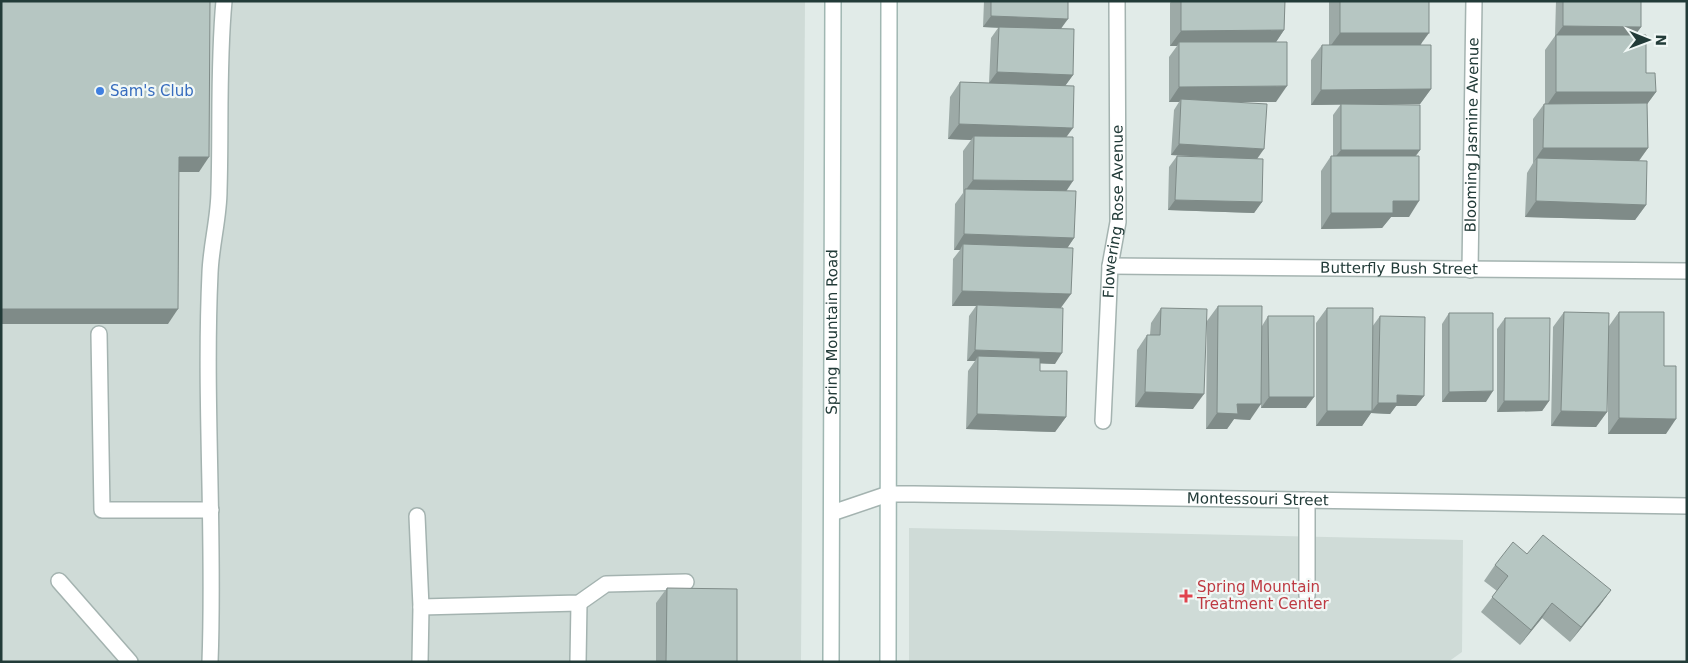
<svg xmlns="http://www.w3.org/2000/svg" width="1688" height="663" font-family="'DejaVu Sans',sans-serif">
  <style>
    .built { fill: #cfdbd7 }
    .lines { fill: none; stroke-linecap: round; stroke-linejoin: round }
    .lane-casing { stroke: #a4b3b0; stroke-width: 18 }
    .street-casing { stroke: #a4b3b0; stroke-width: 18 }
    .secondary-casing { stroke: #a0b7b2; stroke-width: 18 }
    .lane { stroke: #fff; stroke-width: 15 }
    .street { stroke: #fff; stroke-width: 15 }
    .secondary { stroke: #fff; stroke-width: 15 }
    .wall { fill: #9daaa7 }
    .shaded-wall { fill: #7f8b88 }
    .building { fill: #b6c6c2; stroke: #7f8b88 }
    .shop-dot { fill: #3f7fe0; stroke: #f1f8f6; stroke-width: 2 }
    .health-dot { fill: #e0444e; stroke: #f1f8f6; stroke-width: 2 }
    .labels { text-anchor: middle; stroke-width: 4.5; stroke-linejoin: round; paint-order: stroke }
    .shop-label { font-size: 15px; fill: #366cbe; stroke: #f1f8f6; text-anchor: start }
    .street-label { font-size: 15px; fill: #223b38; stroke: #f1f8f6 }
    .health-label { font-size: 15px; fill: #be3a42; stroke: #f1f8f6; text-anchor: start }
  </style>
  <rect width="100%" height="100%" fill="#e1ebe8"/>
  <g class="built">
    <path d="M1 1H805L801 662H1Z"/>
    <path d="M909 528 1463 540 1462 652 1448 662H909Z"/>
  </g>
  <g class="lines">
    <defs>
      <g id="lane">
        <path d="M99 334 102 510H211"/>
        <path d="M417 516 421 607 420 662"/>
        <path d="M59 581 130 662"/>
        <path d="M1307 596V500"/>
        <path d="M421 607 579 603 606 584 686 582"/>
        <path d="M210 662C215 532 204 402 210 273 211 245 219 218 219 190 221 127 218 64 224 1"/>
        <path d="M578 662 579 603"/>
      </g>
      <g id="street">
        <path id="s1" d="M1110 266 1687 271"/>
        <path id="s2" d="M1470 270 1474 1"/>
        <path id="s3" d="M1103 421 1110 266 1118 222 1117 1"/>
        <path id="s4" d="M832 513 888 494H914L1687 506"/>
      </g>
      <g id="secondary">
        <path id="s5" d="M831 662 833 1"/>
        <path d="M888 662 889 1"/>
      </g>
    </defs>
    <use href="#lane" class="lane-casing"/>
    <use href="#street" class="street-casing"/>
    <use href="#secondary" class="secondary-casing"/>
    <use href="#lane" class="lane"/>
    <use href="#street" class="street"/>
    <use href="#secondary" class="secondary"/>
  </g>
  <g class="wall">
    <path d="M984 1H1068L1061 29 1073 75 1065 86 1066 137V191L1074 238 1067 248 1055 364 1040 363V371L1066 417 1055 432 966 429 968 371 975 361H967L969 316 976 306H952L953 259 960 250H954L955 204 963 193V151L971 140 948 139 950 97 960 82 989 83 991 38 998 28 983 27Z"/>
    <path d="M1171 1H1285L1284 30 1276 42V102H1232L1257 159 1262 202 1254 213 1168 210 1169 167 1177 156 1225 158 1171 155 1174 110 1179 102H1169V57L1177 46H1170V3Z"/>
    <path d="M1329 1H1429L1421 45 1431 89 1420 104H1345L1420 150 1416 156 1409 217H1391L1382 228 1321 229V171L1331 156H1333V115L1341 104 1311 105V60L1322 45H1329Z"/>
    <path d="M1556 1H1641V27L1635 35 1646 73 1656 92 1647 104 1648 148 1639 161 1646 205 1635 220 1525 217 1527 173 1533 163V119L1544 104H1545V50L1555 36Z"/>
    <path d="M1218 306 1262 326 1268 316 1306 408H1261V389L1250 420 1234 419 1227 429H1206L1207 321Z"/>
    <path d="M1161 308 1193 409 1135 407 1137 350 1147 335H1150L1151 323Z"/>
    <path d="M1327 308 1372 327 1380 316 1424 396 1416 406H1396L1390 414 1371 413 1362 426H1316V323Z"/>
    <path d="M1564 312 1609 326 1619 312 1664 366 1666 434H1608V351L1607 412 1596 427 1551 426 1553 327Z"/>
    <path d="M1449 313 1486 402H1442V324Z"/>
    <path d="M1505 318 1549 401 1542 411 1497 412V329Z"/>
    <path d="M1527 554 1611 590 1600 605 1570 642 1542 618 1520 645 1481 612 1497 591 1484 581 1495 565Z"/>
    <path d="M667 588 737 662H656V603Z"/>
  </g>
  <g class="shaded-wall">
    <path d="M991 16 1068 19 1060 30 983 27Z"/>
    <path d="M1563 26 1641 27 1633 38 1555 37Z"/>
    <path d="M1284 30 1274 45 1179 42 1177 46H1170L1181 31Z"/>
    <path d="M1340 33H1429L1418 48H1329Z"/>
    <path d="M997 72 1073 75 1065 86 989 83Z"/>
    <path d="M1287 86 1276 102H1181V99L1179 102H1169L1179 87Z"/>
    <path d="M1431 89 1420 104 1311 105 1321 90Z"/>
    <path d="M1556 92H1656L1645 107 1545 108Z"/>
    <path d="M959 124 1073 128 1062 143 974 136 971 140 948 139Z"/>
    <path d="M1179 144 1264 149 1257 159 1171 155Z"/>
    <path d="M1543 148H1648L1637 163 1537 158 1533 163Z"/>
    <path d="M1341 150H1420L1412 160H1333Z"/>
    <path d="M179 157H209L199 172H168Z"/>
    <path d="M973 180 1073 181 1063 196 965 191Z"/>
    <path d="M1175 200 1262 202 1254 213 1168 210Z"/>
    <path d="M1393 201H1419L1409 217H1391L1382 228 1321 229 1331 213Z"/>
    <path d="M1536 201 1646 205 1635 220 1525 217Z"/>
    <path d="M964 234 1074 238 1064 253 963 244 960 250H954Z"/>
    <path d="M962 291 1071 294 1060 309 977 305 976 306H952Z"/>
    <path d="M1 309H178L168 324H1Z"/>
    <path d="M975 350 1062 353 1055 364 978 361V356L975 361H967Z"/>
    <path d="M1493 391 1486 402H1442L1449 392Z"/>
    <path d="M1145 392 1204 394 1193 409 1135 407Z"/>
    <path d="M1397 395 1424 396 1416 406H1396L1390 414 1371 413 1362 426H1316L1327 411H1372L1378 403Z"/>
    <path d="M1269 397H1314L1306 408H1261Z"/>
    <path d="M1504 401H1549L1542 411 1497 412Z"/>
    <path d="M1237 404H1261L1250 420 1234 419 1227 429H1206L1217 413Z"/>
    <path d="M1561 411 1607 412 1596 427 1551 426Z"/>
    <path d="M977 414 1066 417 1055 432 966 429Z"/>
    <path d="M1619 418 1676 419 1666 434H1608Z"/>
    <path d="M1611 590 1600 605 1570 642 1581 627Z"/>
    <path d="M1552 603 1542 618 1520 645 1531 630Z"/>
  </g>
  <g class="building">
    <path d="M1 1H210L209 157H179L178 309H1Z"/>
    <path d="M991 1H1068V19L991 16Z"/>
    <path d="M1181 1H1285L1284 30 1181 31Z"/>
    <rect x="1340" y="1" width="89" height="32"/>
    <path d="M1563 1H1641V27L1563 26Z"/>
    <path d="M999 27 1074 29 1073 75 997 72Z"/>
    <path d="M1556 35H1646V73H1655L1656 92H1556Z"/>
    <path d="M1179 42H1287V86L1179 87Z"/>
    <path d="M1322 45H1431V89L1321 90Z"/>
    <path d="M960 82 1074 86 1073 128 959 124Z"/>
    <path d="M1181 99 1267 104 1264 149 1179 144Z"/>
    <path d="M1647 103 1648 148H1543L1544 104Z"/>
    <path d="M1341 104 1420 105V150H1341Z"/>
    <path d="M974 136 1073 137V181L973 180Z"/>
    <path d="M1177 156 1263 159 1262 202 1175 200Z"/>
    <path d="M1331 156H1419V201H1393V213H1331Z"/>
    <path d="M1537 158 1647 161 1646 205 1536 201Z"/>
    <path d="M965 189 1076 191 1074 238 964 234Z"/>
    <path d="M963 244 1073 248 1071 294 962 291Z"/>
    <path d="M977 305 1063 308 1062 353 975 350Z"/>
    <path d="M1218 306H1262L1261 404H1237L1238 414 1217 413Z"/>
    <path d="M1161 308 1207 309 1204 394 1145 392 1147 335H1160Z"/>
    <path d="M1327 308H1373L1372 411H1327Z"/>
    <path d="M1564 312 1609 313 1607 412 1561 411Z"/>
    <path d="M1619 312H1664V366H1676V419L1619 418Z"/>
    <path d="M1449 313H1493V391L1449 392Z"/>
    <path d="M1268 316H1314V397H1269Z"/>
    <path d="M1380 316 1425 317 1424 396 1397 395V403H1378Z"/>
    <path d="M1505 318H1550L1549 401H1504Z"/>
    <path d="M978 356 1040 358V371H1067L1066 417 977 414Z"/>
    <path d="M1543 535 1611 590 1581 627 1552 603 1531 630 1492 597 1508 576 1495 565 1513 542 1527 554Z"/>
    <path d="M667 588 737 589V662H666Z"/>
  </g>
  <circle class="shop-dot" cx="100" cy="91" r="5"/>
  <path class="health-dot" d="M1183.5 588.5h5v5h5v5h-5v5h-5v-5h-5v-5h5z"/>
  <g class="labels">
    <g class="shop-label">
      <text x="110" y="96">Sam's Club</text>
    </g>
    <g class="street-label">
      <text dy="5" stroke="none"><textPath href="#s2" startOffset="135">Blooming Jasmine Avenue</textPath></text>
      <text dy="5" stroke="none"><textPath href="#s3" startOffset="210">Flowering Rose Avenue</textPath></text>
      <text dy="5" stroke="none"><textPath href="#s1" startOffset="289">Butterfly Bush Street</textPath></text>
      <text dy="5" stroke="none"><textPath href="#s5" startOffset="330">Spring Mountain Road</textPath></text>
      <text dy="5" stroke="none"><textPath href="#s4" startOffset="429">Montessouri Street</textPath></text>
    </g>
    <g class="health-label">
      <text x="1197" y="592">Spring Mountain<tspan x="1197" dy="17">Treatment Center</tspan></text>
    </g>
  </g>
  <rect width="1688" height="663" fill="none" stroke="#223b38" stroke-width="5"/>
  <g transform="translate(1648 40) rotate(91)" stroke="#f1f8f6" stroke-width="4" paint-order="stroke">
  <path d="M0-4L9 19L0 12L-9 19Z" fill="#223b38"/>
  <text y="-8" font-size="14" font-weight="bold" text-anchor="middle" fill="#223b38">N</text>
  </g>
</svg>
